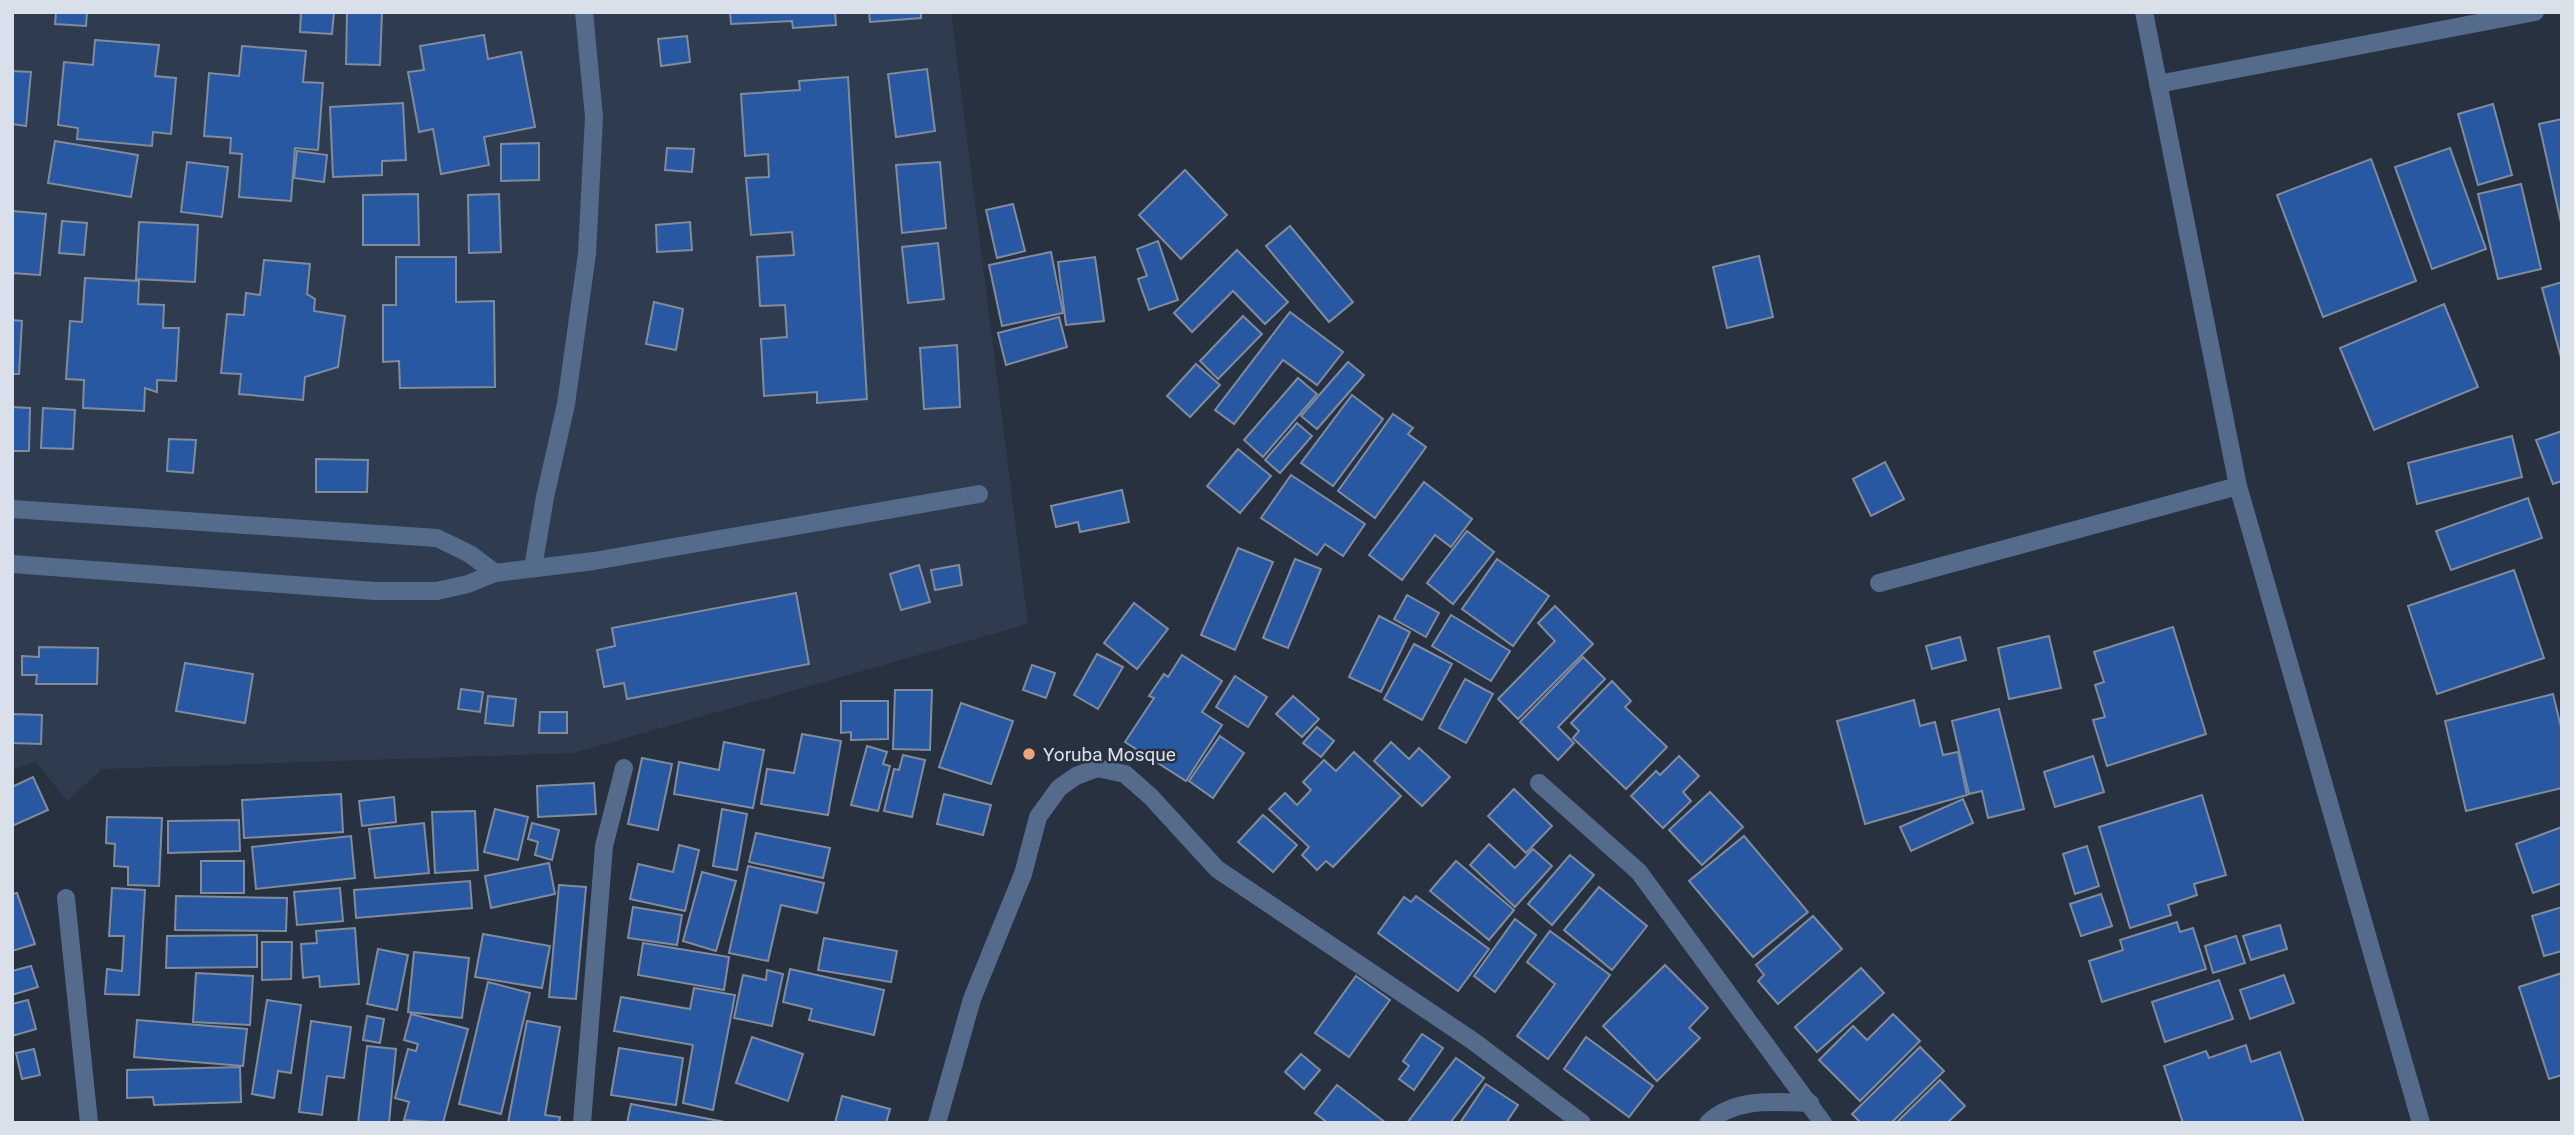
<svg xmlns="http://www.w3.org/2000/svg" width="2574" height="1135" font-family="Roboto,sans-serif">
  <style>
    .built { fill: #2f3c4f }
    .building { fill: #2958a2; stroke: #808b9c; stroke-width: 2 }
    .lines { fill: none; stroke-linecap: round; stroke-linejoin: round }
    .minor { stroke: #556b8c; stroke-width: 18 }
    .poi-dot { fill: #f0a278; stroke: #27313f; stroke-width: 2.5 }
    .labels { text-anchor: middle; stroke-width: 5; stroke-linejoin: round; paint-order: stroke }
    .poi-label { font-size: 19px; fill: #dae0ea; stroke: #27313f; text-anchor: start }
  </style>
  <rect width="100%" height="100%" fill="#27313f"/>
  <path class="built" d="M12 12H951L1028 624 573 753 102 769 67 801 36 762 12 770Z"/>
  <g class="building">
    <path d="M56 12H87L86 26 55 24Z"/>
    <path d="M301 12H334L332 34 300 32Z"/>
    <path d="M347 12H382L380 65 346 64Z"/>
    <path d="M730 12H835L836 25 793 28 792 21 731 24Z"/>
    <path d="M869 12H921V18L870 22Z"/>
    <path d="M484 35 488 59 521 52 535 127 484 137 489 165 441 174 433 129 419 132 408 72 424 70 420 46Z"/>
    <path d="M687 36 690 62 661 66 658 39Z"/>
    <path d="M95 40 159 45 155 76 176 78 171 134 153 132 152 146 77 139 78 128 58 125 64 62 93 65Z"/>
    <path d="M242 46 306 51 303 82 323 83 318 150 295 148 291 201 239 197 242 154 230 153 231 138 204 136 209 73 239 76Z"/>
    <path d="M927 69 935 131 896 137 888 74Z"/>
    <path d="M12 71 31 72 26 126 12 124Z"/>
    <path d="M848 77 867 399 817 403V392L764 396 761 339 787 337 785 305 760 306 757 257 794 255 792 232 751 235 746 178 769 177 768 154 745 156 741 94 800 90 799 81Z"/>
    <path d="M403 103 406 160 382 161V175L333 177 330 107Z"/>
    <path d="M2493 104 2512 175 2478 185 2458 114Z"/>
    <path d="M2562 119V227L2539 124Z"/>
    <path d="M55 141 138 155 131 197 48 183Z"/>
    <path d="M539 143V180L501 181V144Z"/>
    <path d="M667 148 694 149 692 172 665 170Z"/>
    <path d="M2450 148 2486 249 2432 269 2395 167Z"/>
    <path d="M297 151 327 155 324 182 294 178Z"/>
    <path d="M2371 159 2416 281 2323 317 2277 195Z"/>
    <path d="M187 162 228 167 222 217 181 212Z"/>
    <path d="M940 162 946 228 902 233 896 165Z"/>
    <path d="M1185 170 1227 215 1181 259 1139 215Z"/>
    <path d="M2521 184 2541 269 2498 279 2478 194Z"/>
    <path d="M418 194 419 245H363V195Z"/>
    <path d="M499 194 501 252 469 253 468 195Z"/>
    <path d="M1013 204 1025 251 997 258 986 210Z"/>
    <path d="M12 211 46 214 40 275 12 273Z"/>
    <path d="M62 221 87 223 84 255 59 253Z"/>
    <path d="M139 222 198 225 195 282 136 279Z"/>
    <path d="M690 222 692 250 657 252 656 225Z"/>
    <path d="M1290 226 1353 302 1329 322 1266 246Z"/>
    <path d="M1158 241 1178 300 1149 310 1138 279 1147 276 1137 249Z"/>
    <path d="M938 243 944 299 908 303 902 247Z"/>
    <path d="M1237 250 1288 302 1265 324 1233 291 1192 332 1174 313Z"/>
    <path d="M1051 252 1063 313 1002 326 989 265Z"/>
    <path d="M1759 256 1773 317 1727 328 1713 267Z"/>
    <path d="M396 257H456V302L494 301 495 387 400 388 399 361 383 362V305H396Z"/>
    <path d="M1095 257 1104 321 1066 325 1058 262Z"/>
    <path d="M264 260 310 264 307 294 315 299 314 311 345 316 338 367 305 377 303 400 239 394 241 374 221 373 227 314 244 315 246 293 260 295Z"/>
    <path d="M85 278 139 281 138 304 164 305 163 328H179L176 381 157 380V392L145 388 144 411 83 408 84 380 66 379 70 321 82 322Z"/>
    <path d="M2562 282V361L2542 288Z"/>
    <path d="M654 302 683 309 676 350 646 344Z"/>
    <path d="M2444 304 2478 387 2374 430 2340 348Z"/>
    <path d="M1290 312 1343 352 1317 385 1283 360 1234 424 1215 410Z"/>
    <path d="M1243 316 1262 334 1218 379 1200 361Z"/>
    <path d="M1059 317 1067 347 1006 365 998 333Z"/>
    <path d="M12 320 22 321 19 374H12Z"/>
    <path d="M957 345 960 407 924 409 920 348Z"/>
    <path d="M1348 362 1364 375 1317 429 1301 416Z"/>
    <path d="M1196 364 1220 385 1190 417 1167 396Z"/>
    <path d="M1298 378 1317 394 1263 457 1244 440Z"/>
    <path d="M1352 395 1383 419 1333 486 1301 463Z"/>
    <path d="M12 407 30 408 29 451H12Z"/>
    <path d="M43 408 75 410 73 449 41 448Z"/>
    <path d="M1393 414 1413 428 1408 434 1426 447 1375 518 1338 491Z"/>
    <path d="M1297 423 1312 436 1280 473 1265 460Z"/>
    <path d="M2562 431V481L2553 484 2536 440Z"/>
    <path d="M2512 436 2522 477 2417 504 2408 463Z"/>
    <path d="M169 439 196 440 193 473 167 471Z"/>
    <path d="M1238 449 1271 476 1240 513 1207 486Z"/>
    <path d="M316 459 368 460 367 492H316Z"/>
    <path d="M1885 462 1904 499 1871 516 1853 479Z"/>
    <path d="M1291 475 1365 524 1343 556 1325 544 1317 555 1261 518Z"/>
    <path d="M1424 482 1472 519 1451 547 1435 535 1402 580 1369 555Z"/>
    <path d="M1122 490 1129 522 1080 532 1078 522 1056 527 1051 506Z"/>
    <path d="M2528 498 2542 538 2451 570 2436 531Z"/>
    <path d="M1467 531 1494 552 1453 604 1427 583Z"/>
    <path d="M1238 548 1273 562 1235 650 1201 635Z"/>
    <path d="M1295 559 1321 569 1288 648 1263 638Z"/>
    <path d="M1497 559 1549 596 1513 646 1462 609Z"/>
    <path d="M919 565 930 602 901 610 890 574Z"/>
    <path d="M959 565 962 585 935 590 931 570Z"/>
    <path d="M2514 570 2544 658 2437 694 2408 606Z"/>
    <path d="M796 593 809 664 627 699 624 683 604 687 597 650 615 646 612 628Z"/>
    <path d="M1407 595 1439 613 1426 637 1394 619Z"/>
    <path d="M1134 603 1168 629 1137 669 1104 643Z"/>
    <path d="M1555 606 1593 644 1518 719 1498 699 1555 641 1538 623Z"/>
    <path d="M1451 615 1510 651 1491 681 1432 646Z"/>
    <path d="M1379 616 1410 632 1381 692 1349 677Z"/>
    <path d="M2173 627 2206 734 2107 766 2093 720 2105 717 2095 685 2104 682 2094 652Z"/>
    <path d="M2049 636 2061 688 2009 699 1998 648Z"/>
    <path d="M1960 637 1966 660 1932 669 1926 646Z"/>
    <path d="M1414 644 1452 664 1422 720 1384 699Z"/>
    <path d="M39 647 98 648 97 684H36L37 675H22V656L39 657Z"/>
    <path d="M1097 654 1123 667 1098 709 1074 695Z"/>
    <path d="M1182 655 1222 681 1202 712 1222 725 1186 781 1125 742 1154 698 1149 696 1164 674 1168 677Z"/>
    <path d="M1583 657 1605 679 1558 727 1574 743 1558 760 1520 722Z"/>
    <path d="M185 663 253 674 245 723 176 711Z"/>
    <path d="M1032 665 1055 673 1046 698 1023 690Z"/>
    <path d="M1235 676 1267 697 1248 727 1216 707Z"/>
    <path d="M1465 679 1493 694 1466 743 1439 728Z"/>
    <path d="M1612 681 1631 701 1625 707 1667 747 1626 789 1573 738 1579 731 1571 723Z"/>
    <path d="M461 689 483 692 480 712 458 709Z"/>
    <path d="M895 690H932L930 750 893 749Z"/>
    <path d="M2553 694 2562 731V788L2466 811 2445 721Z"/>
    <path d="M488 696 516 699 513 726 485 723Z"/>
    <path d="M1293 696 1319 719 1302 737 1276 714Z"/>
    <path d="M1914 700 1920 726 1935 722 1943 755 1958 752 1967 795 1865 824 1837 721Z"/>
    <path d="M841 701H888V739L851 740V732L841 733Z"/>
    <path d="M961 703 1013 721 991 784 939 767Z"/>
    <path d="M1999 709 2024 809 1988 818 1982 791 1969 794 1952 721Z"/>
    <path d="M540 712H567V733H539Z"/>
    <path d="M12 714 42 715 41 744 12 743Z"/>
    <path d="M1317 727 1334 741 1321 757 1303 743Z"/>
    <path d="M802 734 841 741 828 815 761 804 767 769 794 773Z"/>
    <path d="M1220 736 1244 753 1213 798 1189 781Z"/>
    <path d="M724 742 764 750 753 808 674 794 679 762 719 770Z"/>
    <path d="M1391 742 1409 759 1419 748 1450 777 1422 806 1374 761Z"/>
    <path d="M867 746 887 752 883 764 890 766 878 811 851 805Z"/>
    <path d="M1354 752 1401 796 1333 867 1326 861 1317 870 1302 855 1309 847 1269 809 1285 793 1297 805 1311 790 1303 782 1324 760 1336 771Z"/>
    <path d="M903 755 925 760 912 817 884 811 894 769 899 770Z"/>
    <path d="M1679 756 1699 776 1683 792 1691 801 1663 828 1631 796 1656 771 1660 775Z"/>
    <path d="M2093 756 2104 792 2055 807 2044 772Z"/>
    <path d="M642 758 672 764 658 830 628 824Z"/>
    <path d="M33 777 48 810 12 826V787Z"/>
    <path d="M594 783 596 814 538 817 537 786Z"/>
    <path d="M1514 789 1552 826 1526 853 1488 816Z"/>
    <path d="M1710 792 1743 827 1702 865 1669 830Z"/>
    <path d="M341 794 343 832 244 838 242 800Z"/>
    <path d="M944 794 991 805 983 835 937 824Z"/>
    <path d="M2202 795 2226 875 2194 884 2197 895 2168 905 2171 915 2130 928 2099 827Z"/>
    <path d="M394 797 396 822 362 826 359 801Z"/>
    <path d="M1963 799 1973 823 1911 851 1900 827Z"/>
    <path d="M495 809 528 817 518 860 484 852Z"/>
    <path d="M722 809 747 814 737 870 713 866Z"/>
    <path d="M475 811 478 870 435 873 432 812Z"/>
    <path d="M1263 815 1297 845 1273 872 1238 842Z"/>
    <path d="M107 817 162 818 159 886 128 885V867L114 866 115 844 106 843Z"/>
    <path d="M239 820 240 851 168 853V821Z"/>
    <path d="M424 823 429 873 375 878 369 829Z"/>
    <path d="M532 823 559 830 552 860 535 855 538 842 528 839Z"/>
    <path d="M2562 827V883L2533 893 2516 844Z"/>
    <path d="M756 833 830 848 823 878 749 862Z"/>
    <path d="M351 836 355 878 256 889 252 847Z"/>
    <path d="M1744 836 1808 912 1753 957 1689 881Z"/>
    <path d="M1489 844 1515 868 1533 849 1552 866 1515 907 1470 865Z"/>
    <path d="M679 845 699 850 685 911 630 899 638 864 673 872Z"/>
    <path d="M2087 846 2099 886 2075 894 2063 854Z"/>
    <path d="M1570 855 1594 875 1552 925 1528 904Z"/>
    <rect x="201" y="861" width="43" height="32"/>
    <path d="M1456 861 1514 910 1489 940 1430 891Z"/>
    <path d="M549 863 555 894 491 908 485 876Z"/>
    <path d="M748 866 824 883 817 913 781 905 768 961 729 953Z"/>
    <path d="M702 872 736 881 716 951 683 941Z"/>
    <path d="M470 881 472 908 356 918 354 890Z"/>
    <path d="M559 885 586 887 576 999 549 997Z"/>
    <path d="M1599 887 1647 926 1612 970 1564 930Z"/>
    <path d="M112 888 145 890 139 995 105 994 107 969 122 971 124 936H109Z"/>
    <path d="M340 888 343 921 297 925 294 892Z"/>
    <path d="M17 893 35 944 12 951V894Z"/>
    <path d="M2101 894 2112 926 2081 936 2070 904Z"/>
    <path d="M176 896 287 898 286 931 175 930Z"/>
    <path d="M1416 896 1489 949 1458 991 1378 933 1404 897 1411 902Z"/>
    <path d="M633 907 682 915 677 945 628 938Z"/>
    <path d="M2562 907V951L2544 956 2532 916Z"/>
    <path d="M1813 916 1842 949 1778 1004 1758 981 1764 975 1756 965Z"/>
    <path d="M1515 919 1536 935 1495 992 1474 976Z"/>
    <path d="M2177 922 2180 932 2193 928 2206 969 2102 1002 2089 961 2123 950 2120 940Z"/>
    <path d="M2280 925 2287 949 2251 960 2243 936Z"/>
    <path d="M355 928 359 984 320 987 319 976 303 978 301 944 317 943 316 931Z"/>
    <path d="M1550 931 1610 975 1548 1059 1517 1036 1555 984 1527 962Z"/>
    <path d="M483 934 550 946 542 988 475 977Z"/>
    <path d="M257 935V967L166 968 167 936Z"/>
    <path d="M2236 936 2245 963 2213 973 2205 946Z"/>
    <path d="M824 938 897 951 891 982 818 970Z"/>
    <path d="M262 942H292L291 979 262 980Z"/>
    <path d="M643 943 729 957 724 990 638 975Z"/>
    <path d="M378 949 408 955 397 1010 367 1004Z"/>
    <path d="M414 952 469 958 462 1018 408 1012Z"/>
    <path d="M1665 965 1708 1008 1689 1028 1700 1038 1657 1081 1603 1026Z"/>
    <path d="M31 966 38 987 12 995V971Z"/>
    <path d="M1861 968 1884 993 1817 1052 1795 1027Z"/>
    <path d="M790 969 884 990 874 1035 809 1020 812 1009 783 1002Z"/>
    <path d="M767 970 783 974 772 1026 734 1018 743 975 766 980Z"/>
    <path d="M196 973 253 976 250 1025 193 1022Z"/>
    <path d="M2562 973V1075L2549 1079 2519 987Z"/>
    <path d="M2284 975 2294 1003 2250 1019 2240 990Z"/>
    <path d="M1356 976 1390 1000 1349 1057 1315 1033Z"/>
    <path d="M2219 980 2233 1019 2165 1042 2152 1002Z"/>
    <path d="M488 982 530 993 501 1114 459 1104Z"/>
    <path d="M694 988 735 995 713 1110 683 1103 693 1045 614 1031 621 997 690 1009Z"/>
    <path d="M28 1000 36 1029 12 1036V1004Z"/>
    <path d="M267 1000 301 1005 291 1073 278 1071 274 1098 252 1094Z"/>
    <path d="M411 1014 468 1029 443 1123 404 1120 409 1102 395 1098 408 1049 416 1051 418 1044 404 1040Z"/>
    <path d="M1893 1014 1920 1041 1860 1101 1819 1060 1853 1026 1867 1040Z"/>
    <path d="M367 1016 384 1019 380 1043 363 1040Z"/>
    <path d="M137 1020 247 1029 243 1066 134 1057Z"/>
    <path d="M311 1021 351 1027 344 1078 327 1076 322 1115 299 1112Z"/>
    <path d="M527 1021 560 1027 545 1115 560 1117 559 1123H508Z"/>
    <path d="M1422 1034 1443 1048 1414 1090 1399 1079 1409 1066 1403 1061Z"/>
    <path d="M752 1037 803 1054 788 1101 736 1083Z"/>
    <path d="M1586 1037 1653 1086 1629 1117 1564 1069Z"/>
    <path d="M2246 1045 2251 1062 2280 1052 2304 1123H2183L2164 1066 2206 1051 2209 1058Z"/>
    <path d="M367 1046 396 1049 389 1123H358Z"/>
    <path d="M1920 1047 1944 1071 1891 1123H1861L1852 1114Z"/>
    <path d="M619 1048 683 1058 676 1105 611 1095Z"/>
    <path d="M34 1049 40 1075 22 1079 16 1053Z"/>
    <path d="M1301 1054 1320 1070 1304 1089 1285 1072Z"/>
    <path d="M1456 1058 1484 1078 1450 1123H1407Z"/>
    <path d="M240 1067 241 1102 154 1105 153 1097 127 1098V1070Z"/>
    <path d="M1940 1080 1965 1106 1947 1123H1896Z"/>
    <path d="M1486 1084 1518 1105 1506 1123H1460Z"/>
    <path d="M1337 1085 1386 1123H1328L1315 1113Z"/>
    <path d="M842 1096 890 1109 886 1123H835Z"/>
    <path d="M631 1104 730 1123H627Z"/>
  </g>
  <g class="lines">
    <g class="minor">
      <path d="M2144 12 2238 486 2421 1123"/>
      <path d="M2158 84 2535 12"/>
      <path d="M12 509 437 538 470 554 495 573"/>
      <path d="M12 564 375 591H437L468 584 495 573 594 561 979 494"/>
      <path d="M533 568 545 497 566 404 587 254 594 117 584 12"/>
      <path d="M1879 583 2238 486"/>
      <path d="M1539 783 1639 872 1823 1123"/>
      <path d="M66 898 89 1123"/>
      <path d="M582 1123 604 846 624 768"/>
      <path d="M937 1123 972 999 1023 874 1038 817 1059 788 1076 776 1097 768 1125 774 1151 797 1217 869 1473 1041 1582 1123"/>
      <path d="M1708 1123C1735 1097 1775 1102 1810 1103"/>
    </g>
  </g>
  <circle class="poi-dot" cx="1029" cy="754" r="7"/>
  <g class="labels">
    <g class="poi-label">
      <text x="1043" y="761">Yoruba Mosque</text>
    </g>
  </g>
  <rect width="2574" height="1135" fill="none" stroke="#dae0ea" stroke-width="28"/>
</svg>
